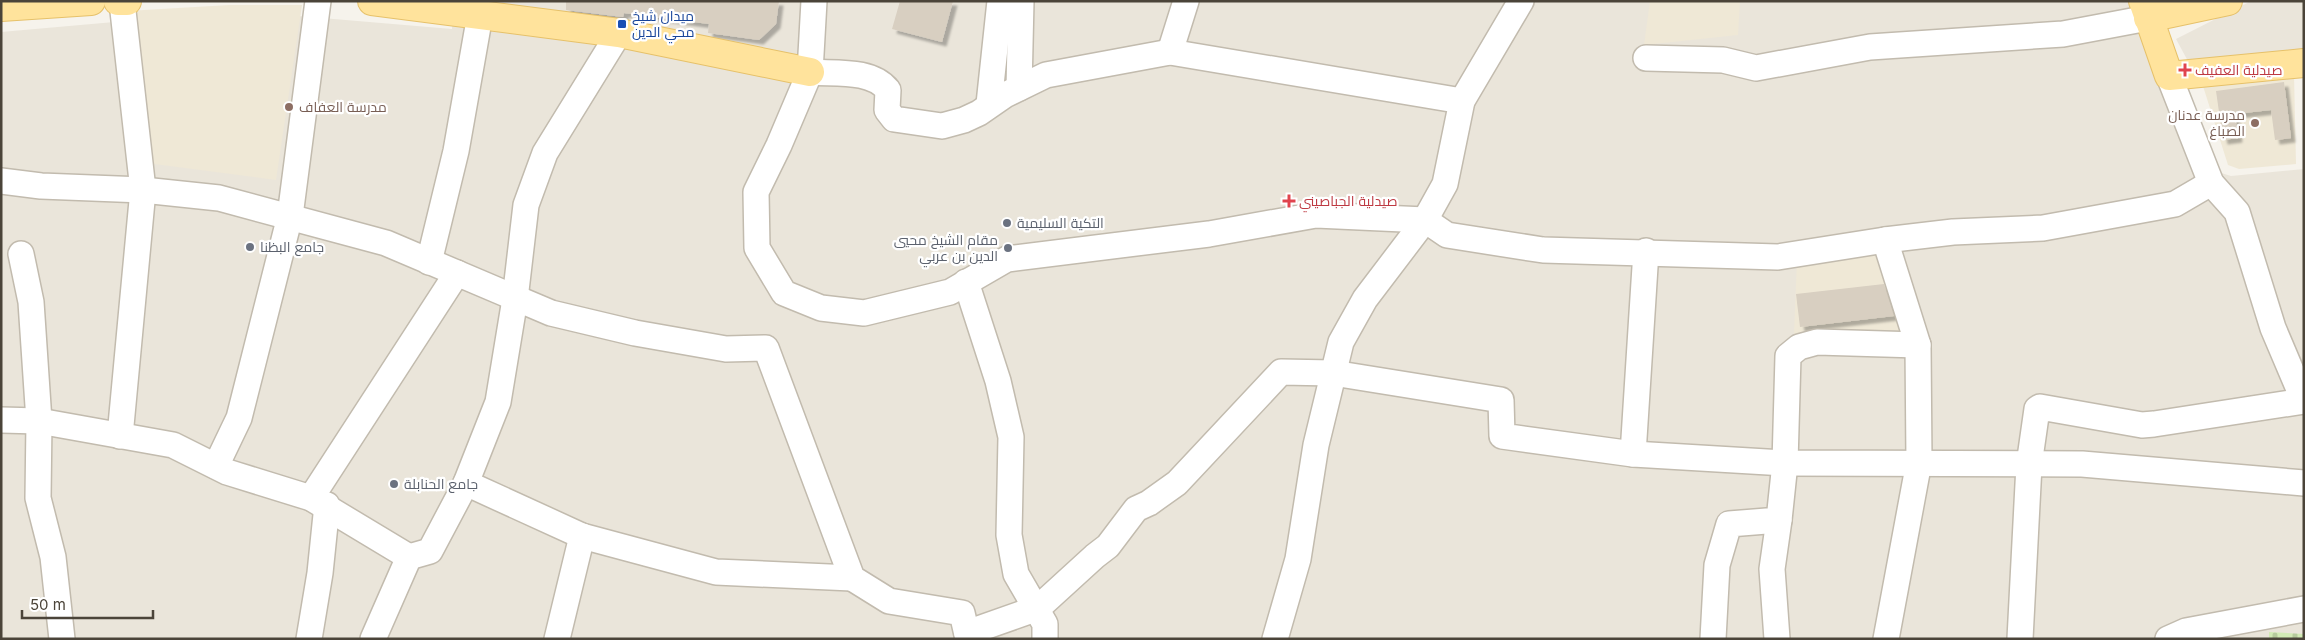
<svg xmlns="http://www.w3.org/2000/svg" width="2305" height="640" font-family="Inter,Cairo,sans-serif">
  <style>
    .residential { fill: #eae5da }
    .education { fill: #efe8d6 }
    .cemetery { fill: url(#cemetery-stones) }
    .building { fill: #d8cfc1; filter: url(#shadow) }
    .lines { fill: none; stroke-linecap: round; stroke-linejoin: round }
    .minor-casing { stroke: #c2bbae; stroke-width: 28 }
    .major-casing { stroke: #e6c16a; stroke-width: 30 }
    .minor { stroke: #fff; stroke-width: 25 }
    .major { stroke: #ffe39c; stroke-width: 28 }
    .transit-dot { fill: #1a4fb4; stroke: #fff; stroke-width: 2 }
    .health-dot { fill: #e0444e; stroke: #fff; stroke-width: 2 }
    .education-dot { fill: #8d6e63; stroke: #fff; stroke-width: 2 }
    .worship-dot { fill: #6b7280; stroke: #fff; stroke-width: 2 }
    .labels { text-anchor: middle; stroke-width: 4.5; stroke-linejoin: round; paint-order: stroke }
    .transit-label { font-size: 14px; fill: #164399; stroke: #fff; text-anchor: start }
    .health-label { font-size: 14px; fill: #be3a42; stroke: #fff; text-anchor: start }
    .education-label { font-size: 14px; fill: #785e54; stroke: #fff; text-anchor: start }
    .worship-label { font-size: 14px; fill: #5b616d; stroke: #fff; text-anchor: start }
  </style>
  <defs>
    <pattern id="cemetery-stones" width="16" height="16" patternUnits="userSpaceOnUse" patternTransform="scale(1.25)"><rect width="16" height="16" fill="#d2eab5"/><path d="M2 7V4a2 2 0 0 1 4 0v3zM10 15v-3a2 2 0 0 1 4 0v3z" fill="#b6ca9c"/></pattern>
    <filter id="shadow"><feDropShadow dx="4.5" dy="4.5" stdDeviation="1" flood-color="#0004"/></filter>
  </defs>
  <rect width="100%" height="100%" fill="#f6f3ec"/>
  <g class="residential">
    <path d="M452 1H2128L2189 163 2231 176 2304 169V639H1V32L239 11 452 29Z"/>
    <path d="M2251 1H2304V53L2189 63 2176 39Z"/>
  </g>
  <g class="education">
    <path d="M1650 1H1740L1738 35 1644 45Z"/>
    <path d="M229 5H302L276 180 139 162 127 11Z"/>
    <path d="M2294 74 2296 164 2239 169 2228 165 2202 83Z"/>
    <path d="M1883 239 1907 339 1794 334 1797 259Z"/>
  </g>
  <path class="cemetery" d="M2269 632 2304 634V639H2269Z"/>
  <g class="building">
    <path d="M566 1H779L776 24 759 40 708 33 709 24 624 13 623 17 566 10Z"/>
    <path d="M900 1H953L942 42 892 29Z"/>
    <path d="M2284 82 2291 138 2275 140 2271 110 2235 114 2238 138 2223 140 2216 91Z"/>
    <path d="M1884 284 1894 316 1800 327 1796 294Z"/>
  </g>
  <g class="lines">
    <defs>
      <g id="minor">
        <path d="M814 1 810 72 779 145 756 192 757 248 784 293 821 308 864 313 950 292 1007 259 1209 234 1316 215 1425 220 1447 235 1543 250 1778 257 1885 240 1953 232 2043 228 2175 204 2211 183"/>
        <path d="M1170 52 1186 1"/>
        <path d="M1646 58 1723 60 1756 68 1870 47 2063 34 2148 18"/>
        <path d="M810 72C835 74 871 69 888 90L887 110 894 119 942 126 964 120 979 113 1005 95 1046 75 1170 52 1462 101"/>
        <path d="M2169 76 2211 183 2237 212 2273 328 2304 401"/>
        <path d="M1019 88 1021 1"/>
        <path d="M989 104 1000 1"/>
        <path d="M1 181 41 186 143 190 219 198 386 243 551 313 635 333 726 349 766 348 852 578 889 601 962 613 968 639"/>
        <path d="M1885 240 1918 345 1919 462 1886 639"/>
        <path d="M21 254 31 302 39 421 38 498 53 557 62 639"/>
        <path d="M429 262 456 151 480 15"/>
        <path d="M966 282 998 381 1011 437 1009 535 1016 574 1045 624V639"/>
        <path d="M1 420 39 421 173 445 227 472 311 498 409 557"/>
        <path d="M120 436 143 190 122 2"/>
        <path d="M1633 454 1646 251"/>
        <path d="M216 466 239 418 290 216 318 1"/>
        <path d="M466 483 582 536 716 572 852 578"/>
        <path d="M311 498 457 273"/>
        <path d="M967 633 1038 608 1095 556 1108 546 1136 509 1149 503 1177 483 1281 372 1333 373 1501 400 1502 436 1633 454 1785 463 2082 464 2304 483"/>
        <path d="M309 639 320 573 327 505"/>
        <path d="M373 639 409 557 430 551 466 483 498 402 515 299 526 205 545 153 619 33"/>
        <path d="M557 639 582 536"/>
        <path d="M1275 639 1298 559 1316 445 1341 342 1365 299 1425 220 1445 184 1462 101 1521 1"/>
        <path d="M1713 639 1717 565 1729 524 1779 520 1785 463 1788 356 1799 347 1817 342 1918 345"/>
        <path d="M1777 639 1772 569 1779 520"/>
        <path d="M2020 639 2029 465 2037 409 2040 407 2142 425 2154 424 2304 401"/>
        <path d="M2168 639 2186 631 2304 609"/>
      </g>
      <g id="major">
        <path d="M118 1H127"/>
        <path d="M372 1 619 33 810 72"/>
        <path d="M2143 1 2169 76 2304 63"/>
        <path d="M1 7 91 1"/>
        <path d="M2148 18 2228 1"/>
      </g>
    </defs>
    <use href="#minor" class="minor-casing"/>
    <use href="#major" class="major-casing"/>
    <use href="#minor" class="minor"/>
    <use href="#major" class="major"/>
  </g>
  <rect class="transit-dot" x="617" y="19" width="10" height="10" rx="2.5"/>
  <g class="health-dot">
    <path d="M2182.5 62.5h5v5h5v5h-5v5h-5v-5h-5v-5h5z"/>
    <path d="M1286.5 193.5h5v5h5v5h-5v5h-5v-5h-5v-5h5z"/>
  </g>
  <g class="education-dot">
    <circle cx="289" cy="107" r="5"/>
    <circle cx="2255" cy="123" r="5"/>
  </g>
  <g class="worship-dot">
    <circle cx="1007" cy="223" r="5"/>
    <circle cx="250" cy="247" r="5"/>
    <circle cx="1008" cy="248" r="5"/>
    <circle cx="394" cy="484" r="5"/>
  </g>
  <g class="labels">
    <g class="transit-label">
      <text x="632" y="21">ميدان شيخ<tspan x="632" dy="16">محي الدين</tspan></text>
    </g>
    <g class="health-label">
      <text x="2195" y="75">صيدلية العفيف</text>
      <text x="1299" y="206">صيدلية الجباصيني</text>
    </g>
    <g class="education-label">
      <text x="299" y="112">مدرسة العفاف</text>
      <text x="2245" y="120" text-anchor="end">مدرسة عدنان<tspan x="2245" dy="16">الصباغ</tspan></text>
    </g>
    <g class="worship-label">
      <text x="1017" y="228">التكية السليمية</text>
      <text x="998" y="245" text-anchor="end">مقام الشيخ محيي<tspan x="998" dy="16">الدين بن عربي</tspan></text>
      <text x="260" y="252">جامع البظنا</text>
      <text x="404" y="489">جامع الحنابلة</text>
    </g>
  </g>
  <rect width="2305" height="640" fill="none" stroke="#4b4439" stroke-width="5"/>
  <path d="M22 610v8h131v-8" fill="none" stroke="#4b4439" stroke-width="2.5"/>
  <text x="30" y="610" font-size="15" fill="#4b4439" stroke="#ffffff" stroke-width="4" paint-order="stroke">50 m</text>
</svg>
